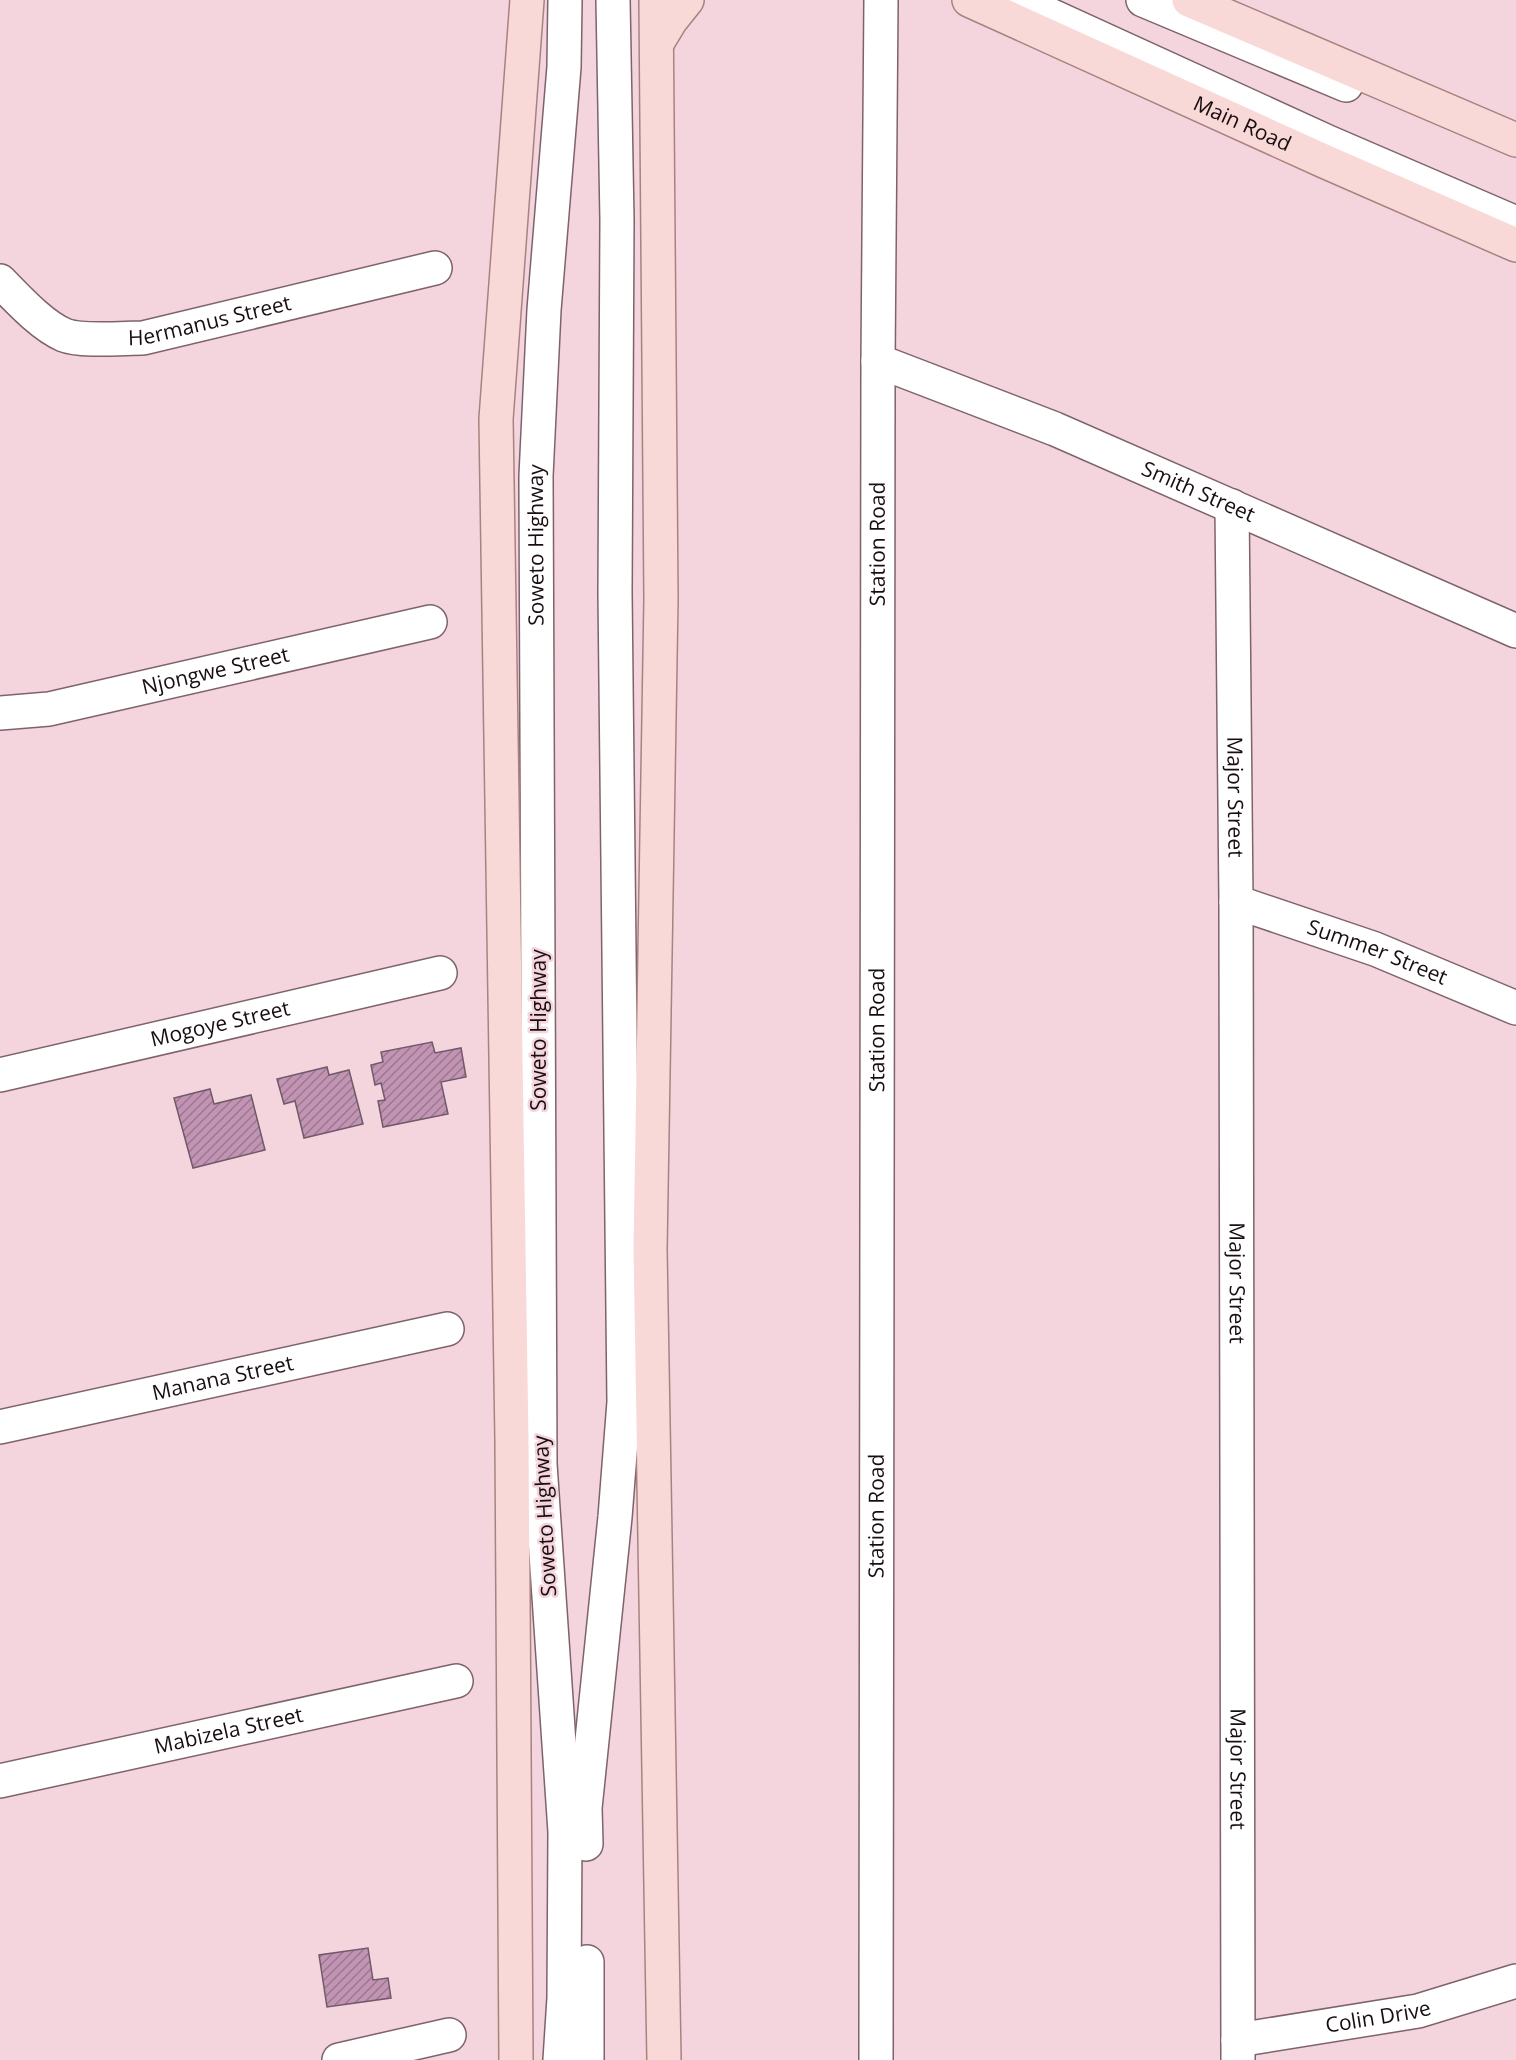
<svg xmlns="http://www.w3.org/2000/svg" width="1516" height="2060" font-family="'Open Sans',sans-serif">
  <style>
    .building { fill: url(#building-hatch); stroke: #705a69; stroke-width: 1.5 }
    .lines { fill: none; stroke-linecap: round; stroke-linejoin: round }
    .minor-casing { stroke: #7e636a; stroke-width: 36 }
    .major-casing { stroke: #a88281; stroke-width: 36 }
    .minor { stroke: #fff; stroke-width: 33 }
    .major { stroke: #f9d9d7; stroke-width: 33 }
    .labels { text-anchor: middle; stroke-width: 5; stroke-linejoin: round; paint-order: stroke }
    .street-label { font-size: 21px; fill: #180e11; stroke: #f4d5dd }
  </style>
  <defs>
    <pattern id="building-hatch" width="6" height="6" patternUnits="userSpaceOnUse" patternTransform="scale(1.5)"><rect width="6" height="6" fill="#c294b3"/><path d="M-1 1l2-2M0 6l6-6M5 7l2-2" fill="none" stroke="#9d7790"/></pattern>
  </defs>
  <rect width="100%" height="100%" fill="#f4d5dd"/>
  <g class="building">
    <path d="M432 1042 435 1053 461 1048 466 1077 441 1082 448 1114 383 1127 378 1101 385 1100 381 1083 375 1085 371 1065 383 1062 381 1052Z"/>
    <path d="M327 1067 329 1075 349 1070 363 1124 304 1138 295 1101 284 1104 277 1079Z"/>
    <path d="M210 1089 214 1104 251 1095 265 1150 193 1168 174 1098Z"/>
    <path d="M368 1948 373 1980 388 1978 391 1998 327 2007 319 1955Z"/>
  </g>
  <g class="lines">
    <defs>
      <g id="minor">
        <path d="M1017 0 1328 142 1516 223"/>
        <path d="M1143 0 1346 85"/>
        <path id="s1" d="M0 281C17 298 41 325 64 335 81 342 124 338 143 338L435 268"/>
        <path id="s2" d="M878 361 1055 429 1516 631"/>
        <path id="s3" d="M1232 506 1236 902 1238 2060"/>
        <path id="s4" d="M0 713 49 709 430 622"/>
        <path id="s5" d="M1236 902 1375 949 1516 1008"/>
        <path id="s6" d="M0 1075 440 973"/>
        <path id="s7" d="M0 1427 447 1329"/>
        <path id="s8" d="M0 1781 456 1681"/>
        <path d="M586 1844 585 1808 615 1517 624 1402 615 592 617 220 613 0"/>
        <path d="M587 1962V2060"/>
        <path id="s9" d="M1238 2040 1418 2011 1516 1981"/>
        <path d="M339 2060 449 2035"/>
        <path id="s10" d="M560 2060 564 1998 565 1832 540 1464 536 476 544 310 564 67 565 0"/>
        <path id="s11" d="M876 2060 878 361 881 0"/>
      </g>
      <g id="major">
        <path d="M656 0 661 599 650 1249 664 2060"/>
        <path id="s12" d="M969 0 1324 161 1516 245"/>
        <path d="M1189 0 1516 140"/>
        <path d="M657 43 671 20 687 0"/>
        <path d="M516 2060 512 1440 496 419 527 0"/>
      </g>
    </defs>
    <use href="#minor" class="minor-casing"/>
    <use href="#major" class="major-casing"/>
    <use href="#minor" class="minor"/>
    <use href="#major" class="major"/>
  </g>
  <g class="labels">
    <g class="street-label">
      <text dy="7" stroke="none"><textPath href="#s12" startOffset="300">Main Road</textPath></text>
      <text dy="7" stroke="none"><textPath href="#s1" startOffset="232">Hermanus Street</textPath></text>
      <text dy="7" stroke="none"><textPath href="#s2" startOffset="346">Smith Street</textPath></text>
      <text dy="7" stroke="none"><textPath href="#s10" startOffset="1516">Soweto Highway</textPath></text>
      <text dy="7" stroke="none"><textPath href="#s11" startOffset="1516">Station Road</textPath></text>
      <text dy="7" stroke="none"><textPath href="#s4" startOffset="220">Njongwe Street</textPath></text>
      <text dy="7" stroke="none"><textPath href="#s3" startOffset="291">Major Street</textPath></text>
      <text dy="7" stroke="none"><textPath href="#s5" startOffset="150">Summer Street</textPath></text>
      <text dy="7" stroke="none"><textPath href="#s6" startOffset="226">Mogoye Street</textPath></text>
      <text transform="translate(539 1030) rotate(-90)" y="7">Soweto Highway</text>
      <text dy="7" stroke="none"><textPath href="#s11" startOffset="1030">Station Road</textPath></text>
      <text dy="7" stroke="none"><textPath href="#s3" startOffset="777">Major Street</textPath></text>
      <text dy="7" stroke="none"><textPath href="#s7" startOffset="228">Manana Street</textPath></text>
      <text transform="translate(545 1516) rotate(-93)" y="7">Soweto Highway</text>
      <text dy="7" stroke="none"><textPath href="#s11" startOffset="544">Station Road</textPath></text>
      <text dy="7" stroke="none"><textPath href="#s8" startOffset="234">Mabizela Street</textPath></text>
      <text dy="7" stroke="none"><textPath href="#s3" startOffset="1263">Major Street</textPath></text>
      <text dy="7" stroke="none"><textPath href="#s9" startOffset="142">Colin Drive</textPath></text>
    </g>
  </g>
</svg>
